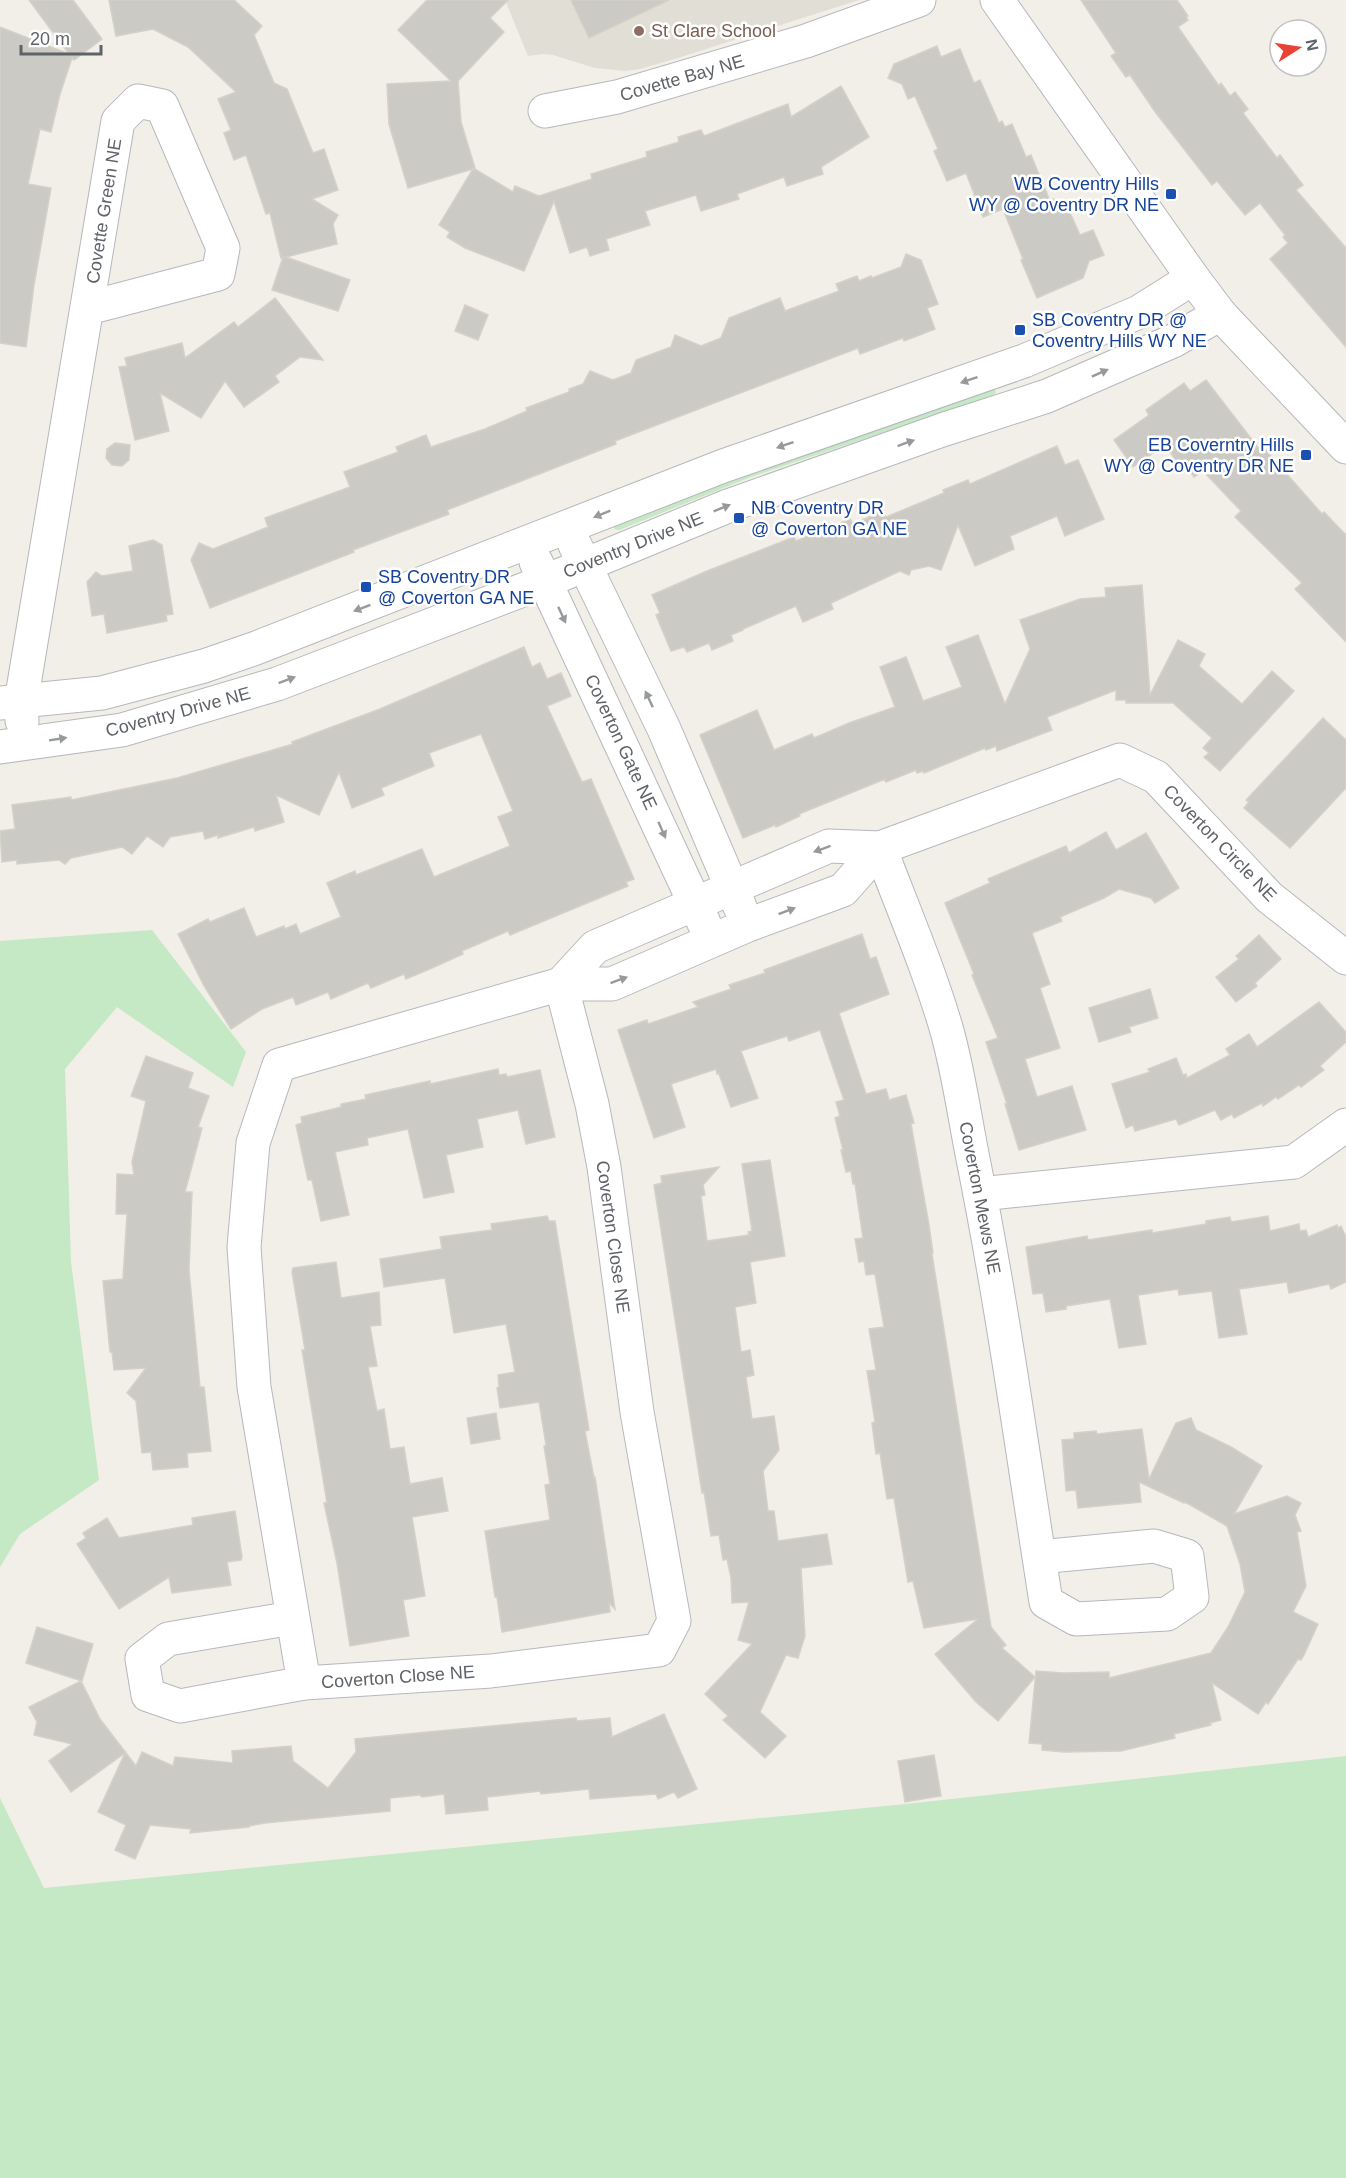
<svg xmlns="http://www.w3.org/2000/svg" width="1346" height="2178" font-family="Helvetica,sans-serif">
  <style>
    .education { fill: #e1ded6 }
    .green { fill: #c5e8c5 }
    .building { fill: #cccac5; stroke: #d6d1c6; stroke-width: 1.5 }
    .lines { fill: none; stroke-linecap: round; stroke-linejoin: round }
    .minor-casing { stroke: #b5b8bc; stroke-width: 35 }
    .minor { stroke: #fff; stroke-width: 33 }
    .oneway { fill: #979a9d }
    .education-dot { fill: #8d6e63; stroke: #fff; stroke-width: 2 }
    .transit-dot { fill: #1a4fb4; stroke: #fff; stroke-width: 2 }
    .labels { text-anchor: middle; stroke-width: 5; stroke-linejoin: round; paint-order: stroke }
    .education-label { font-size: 18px; fill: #785e54; stroke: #fff; text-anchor: start }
    .street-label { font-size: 18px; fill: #5f6368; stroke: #fff }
    .transit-label { font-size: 18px; fill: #164399; stroke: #fff; text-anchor: start }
  </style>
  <rect width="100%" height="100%" fill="#f1efe8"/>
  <path class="education" d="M505 0H859L678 58 640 69 625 71 595 68 553 55 543 54 528 56Z"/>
  <g class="green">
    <path d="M994 388 996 393 991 396 751 477 619 530 615 529 613 526 631 513Z"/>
    <path d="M152 930 246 1052 233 1087 117 1007 65 1069 71 1262 99 1480 20 1534 0 1567V941Z"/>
    <path d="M1346 1756V2178H0V1798L44 1888 906 1804Z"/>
  </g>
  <g class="building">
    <path d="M29 0H73L102 39 74 60 72 58 60 94 51 132 40 129 28 184 51 188 34 285 26 347 0 343V27L69 54Z"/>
    <path d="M109 0H234L262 26 254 35 274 83 287 89 313 153 324 149 338 190 312 199 338 215 333 224 337 244 286 257 350 280 338 311 272 290 283 257 281 258 270 213 266 214 246 155 234 160 224 133 231 130 218 99 236 92 188 47 153 29 116 36Z"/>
    <path d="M427 0H508L490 18 504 32 458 81 461 122 475 168H473L513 192 515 186 539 196 592 179 591 174 647 157 646 152 679 142 678 137 701 130 704 136 788 104 791 117 841 86 869 137 821 167 823 174 787 186 784 177 737 194 739 199 701 211 696 195 645 211 650 225 606 239 609 250 590 256 587 247 570 253 554 201 524 271 465 248 447 237 450 232 439 225 473 169 408 188 389 124 387 84 451 81 398 30Z"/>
    <path d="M571 0H669L589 38Z"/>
    <path d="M1081 0H1177L1188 16 1186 17 1188 20 1178 27 1219 86 1221 83 1230 96 1235 92 1248 109 1243 113 1277 158 1280 155 1303 185 1296 190 1346 248V347L1270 259 1288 243 1283 237 1285 235 1260 203 1245 215 1217 181 1212 185 1156 113 1130 75 1126 77 1111 56 1116 53Z"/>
    <path d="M937 46 941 57 960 49 974 83 980 80 999 123 1002 121 1005 127 1012 124 1026 157 1031 155 1050 201 1054 199 1059 209 1067 206 1080 235 1093 230 1104 255 1089 261 1083 278 1037 298 1021 260 1023 259 1003 209 983 217 966 173 947 181 934 151 938 149 915 96 908 99 902 84 888 78 894 64Z"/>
    <path d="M906 254 921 260 938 304 927 308 935 329 904 341 903 338 860 354 858 348 615 441 616 444 447 510 449 514 353 550 354 552 210 608 191 560 199 543 213 549 268 527 265 518 350 487 344 472 398 452 396 447 426 435 431 447 485 429 527 411 526 408 569 392V389L583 384 590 371 613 380 631 373 636 360 671 347 675 335 701 346 721 338 729 318 780 298 785 311 839 291 836 284 857 276 859 281 871 276 872 278 901 267Z"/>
    <path d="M275 298 323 360 300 357 275 376 279 382 244 407 225 381 201 418 160 393 169 431 135 440 119 367 127 366 125 358 182 343 185 358 234 322 238 327Z"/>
    <path d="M465 305 488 315 478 340 455 331Z"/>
    <path d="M1206 380 1260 450 1263 447 1322 514 1324 512 1346 535V642L1295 589 1302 583 1235 517 1241 511 1203 471 1194 477 1187 467 1183 470 1165 445 1133 467 1114 440 1149 415 1146 410 1184 383 1190 391Z"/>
    <path d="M115 443 130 445 129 460 122 466 112 465 106 458 107 449Z"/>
    <path d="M1057 446 1065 465 1078 460 1104 519 1065 536 1057 516 1010 536 1014 549 975 566 958 525 941 570 929 566 911 570 909 575 900 571 831 603 833 609 803 622 796 606 743 629V630L731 635 733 641 712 650 709 643 687 652 684 647 671 651 656 615 660 613 652 595 707 571 794 537 796 541 850 519 853 524 883 511 886 517 944 493 943 490 968 480 970 484Z"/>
    <path d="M153 540 162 545 173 614 166 615 167 621 107 633 104 614 92 616 87 582 96 572 102 576 133 571 129 546Z"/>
    <path d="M1142 585 1150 695 1178 640 1205 654 1199 666 1242 704 1272 671 1294 691 1220 771 1204 757 1209 753 1203 748 1212 738 1173 703H1126V700H1116V690L1047 717 1052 730 997 751 996 746 986 750 985 748 924 773 923 771 917 773 916 770 886 782 885 779 799 814 800 816 776 827 775 825 743 838 700 735 757 710 774 750 812 734 814 738 849 723 895 707 880 667 906 657 923 701 962 687 946 647 978 635 1005 704 1030 649 1020 620 1080 599 1106 597 1105 588Z"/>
    <path d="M524 647 532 667 540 663 547 679 561 673 571 696 547 706 582 782 591 779 634 879 626 882 628 886 510 935 508 931 462 951 463 954 432 968 406 979 404 974 371 988 368 983 331 999 328 992 296 1005 293 997 262 1009 231 1029 204 986 178 934 208 919 210 922 244 908 256 937 284 926 285 929 296 924 300 934 341 917 327 883 355 871 356 875 422 849 434 877 510 846 498 817 513 811 481 734 429 753 434 766 381 788 384 795 352 808 339 772 319 815 276 795 284 822 255 831 254 827 218 838V835L205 839 203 831 170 837 163 847 147 836 132 854 122 847 71 858 65 864 59 860 17 864V860L2 862 0 831 15 829 12 805 71 797V800L177 778 293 744 292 742 380 709Z"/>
    <path d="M1323 718 1346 740V788L1290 848 1244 808 1249 802 1246 800Z"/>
    <path d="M1106 832 1116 850 1146 833 1179 888 1155 903 1151 898 1119 889 1104 898 1060 917 1062 921 1032 933 1050 984 1040 988 1060 1048 1025 1059 1037 1097 1072 1086 1086 1130 1019 1150 1005 1104H1007L986 1042 998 1038 972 975 974 974 945 903 990 883 988 879 1066 846 1069 853Z"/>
    <path d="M862 934 870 959 876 957 889 994 839 1013 866 1094 886 1089 889 1100 906 1095 914 1123 911 1124 929 1225 933 1253 932 1254 991 1627 1006 1645 1002 1648 1035 1677 998 1721 976 1702 935 1654 978 1619 924 1628 913 1581 908 1582 894 1498 887 1499 880 1453 876 1454 872 1423 875 1422 867 1371 876 1370 869 1329 884 1327 875 1274 866 1275 864 1261 859 1262 855 1239 863 1238 855 1184H853L851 1171 846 1172 841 1150H843L835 1118 840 1116 836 1102 844 1100 820 1030 789 1041 787 1036 741 1051 758 1098 731 1107 719 1074H717L716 1069 671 1084 685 1127 654 1138 618 1030 647 1020 648 1024 698 1007 693 1002 731 989 729 985 765 973 764 970Z"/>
    <path d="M1259 935 1281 959 1255 983 1257 986 1236 1002 1216 977 1239 959 1236 956Z"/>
    <path d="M1150 989 1158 1018 1129 1027 1131 1032 1099 1042 1089 1008Z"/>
    <path d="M1319 1002 1346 1032V1042L1320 1066 1324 1070 1301 1087 1299 1085 1278 1099 1276 1097 1263 1106 1262 1103 1234 1118 1232 1114 1221 1120 1215 1110 1179 1125 1176 1119 1135 1131 1133 1125 1126 1128 1112 1084 1150 1072 1148 1069 1176 1058 1183 1075 1186 1074 1187 1078 1230 1055 1226 1049 1249 1034 1257 1047Z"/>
    <path d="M146 1056 193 1073 188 1088 209 1096 198 1127 202 1128 185 1192H192L189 1270 200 1387H204L211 1451 187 1453 188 1467 153 1470 151 1452 142 1453 136 1401 127 1393 146 1368 114 1370 112 1352H110L103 1281 123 1279 127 1214H116L117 1174 134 1175 132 1162 146 1101 131 1096Z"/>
    <path d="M498 1069 499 1075 506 1074 507 1077 540 1070 555 1137 526 1144 518 1110 477 1119 483 1147 446 1155 454 1192 424 1198 408 1129 367 1138 368 1145 335 1152 349 1215 321 1221 312 1180H308L302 1153 296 1125 302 1123 301 1117 341 1107V1104L366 1099 365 1095 430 1081V1084Z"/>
    <path d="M770 1160 785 1256 750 1262 756 1303 735 1307 741 1352 750 1350 754 1375 746 1377 752 1419 774 1416 779 1450 763 1471 768 1511H774L778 1541 827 1534 832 1564 801 1568 805 1636 798 1658 786 1655 760 1712 786 1736 765 1758 723 1720 728 1716 705 1694 752 1644 738 1640 749 1602 732 1603 731 1578 727 1559 723 1560 719 1535 711 1536 704 1492 702 1493 654 1185 662 1183 661 1176 719 1167 703 1185 705 1195 701 1196 707 1241 749 1235 748 1232 752 1231 742 1164Z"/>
    <path d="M547 1216 549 1221H555L589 1430 585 1431 594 1478 595 1477 615 1609 609 1603 610 1612 502 1632 497 1597H495L485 1531 550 1520 545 1485 550 1484 544 1446 546 1445 539 1402 500 1408 497 1388 499 1387 498 1375 515 1372 506 1324 454 1333 445 1278 384 1287 380 1259 442 1249 440 1237 492 1230 491 1224Z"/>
    <path d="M1268 1216 1270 1231 1299 1224 1300 1231 1306 1230 1308 1237 1337 1225 1338 1228 1341 1226 1346 1237V1282L1331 1289 1329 1284 1289 1293 1287 1282 1239 1289 1247 1334 1219 1338 1212 1291 1179 1295 1178 1289 1138 1295 1146 1344 1119 1348 1110 1299 1066 1306V1309L1046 1312 1043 1293 1033 1294 1026 1247 1087 1236 1088 1240 1152 1230V1233L1206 1224V1221L1230 1217 1231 1222Z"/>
    <path d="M336 1262 341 1298 379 1292 381 1325 370 1326 377 1366 368 1367 377 1411 384 1409 390 1449 404 1447 410 1484 442 1478 448 1511 412 1517 425 1596 403 1600 409 1636 350 1646 337 1563 324 1503H327L302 1350H305L292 1272 293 1268Z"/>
    <path d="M496 1413 500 1439 471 1444 467 1418Z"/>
    <path d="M1191 1418 1196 1430 1231 1447 1262 1466 1234 1514 1287 1496 1301 1503 1295 1515 1301 1531 1297 1532 1306 1586 1293 1612 1318 1624 1304 1655 1301 1660 1298 1659 1268 1704 1266 1702 1258 1714 1212 1683 1221 1720 1210 1723 1211 1725 1174 1734 1175 1738 1121 1751 1064 1752 1042 1750V1744L1029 1743 1036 1671 1063 1673 1109 1672V1678L1211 1653 1228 1627 1245 1592 1240 1564 1227 1526 1185 1502 1184 1503 1139 1482 1141 1502 1078 1508 1076 1490 1066 1491 1062 1440 1074 1439V1433L1096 1431 1097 1434 1142 1429 1149 1479 1176 1423Z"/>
    <path d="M235 1511 242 1557 241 1560 227 1562 231 1585 172 1593 169 1577 119 1609 77 1544 86 1538 83 1533 107 1518 119 1538 193 1525 192 1518Z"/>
    <path d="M37 1627 93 1644 82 1681 26 1663Z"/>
    <path d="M81 1681 100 1719 136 1766 142 1752 173 1766 175 1757 233 1763 232 1751 291 1746 293 1761 328 1788 356 1752 355 1739 576 1718 577 1721 610 1718 612 1737 664 1714 697 1789 678 1798 674 1792 658 1799 656 1794 590 1799 589 1789 541 1794 540 1791 487 1797 488 1810 446 1814 444 1794 422 1797 420 1795 390 1798V1811L265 1823 249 1826V1827L190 1833 191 1829 150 1825 135 1859 115 1850 126 1825 98 1812 125 1753 71 1792 49 1761 72 1744 34 1735 37 1722 29 1707Z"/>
    <path d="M934 1755 941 1796 905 1802 898 1761Z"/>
  </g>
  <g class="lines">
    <defs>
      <g id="minor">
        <path d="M997 0 1193 278 1220 314 1346 447"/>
        <path d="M545 111 617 97 806 41 919 0"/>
        <path d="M575 545 664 729 740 907"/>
        <path d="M536 562 704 923"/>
        <path d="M0 703 102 693 204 666 256 648 723 466 1024 361 1139 312 1193 278"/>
        <path d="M22 721 21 702 26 672 118 121 138 101 162 106 223 248 218 274 88 308"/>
        <path d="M0 747 122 730 277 684 546 581 728 506 942 430 1047 396 1173 341 1220 314"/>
        <path d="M880 848C903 909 929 969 947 1031 959 1074 965 1120 974 1164 1003 1309 1023 1456 1046 1602L1076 1619 1167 1614 1192 1597 1187 1556 1154 1546 1039 1557"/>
        <path d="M561 984 592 1104 604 1167 637 1412 674 1621 659 1650 491 1671 304 1683 254 1387 244 1247 253 1143 279 1065 561 984H612L748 925 843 890 880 848"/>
        <path d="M561 984 595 947 829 846 880 848 1120 760 1156 777 1269 897 1346 958"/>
        <path d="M980 1194 1294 1162 1346 1125"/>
        <path d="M292 1618 168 1639 142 1659 148 1695 180 1706 304 1683"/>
      </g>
    </defs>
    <use href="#minor" class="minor-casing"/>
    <use href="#minor" class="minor"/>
  </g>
  <defs><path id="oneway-solid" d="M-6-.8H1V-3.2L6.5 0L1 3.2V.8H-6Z" transform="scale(1.5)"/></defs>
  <g class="oneway">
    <use href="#oneway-solid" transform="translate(1100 373) rotate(-24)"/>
    <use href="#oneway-solid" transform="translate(969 380) rotate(161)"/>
    <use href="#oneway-solid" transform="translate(906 443) rotate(-20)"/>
    <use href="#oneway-solid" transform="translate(785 445) rotate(161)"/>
    <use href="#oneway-solid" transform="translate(722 508) rotate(-22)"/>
    <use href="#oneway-solid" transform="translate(602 514) rotate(158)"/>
    <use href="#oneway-solid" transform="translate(362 608) rotate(159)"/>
    <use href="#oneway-solid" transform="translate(562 615) rotate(65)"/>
    <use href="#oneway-solid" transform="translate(287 680) rotate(-21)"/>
    <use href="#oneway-solid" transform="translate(649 699) rotate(-115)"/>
    <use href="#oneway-solid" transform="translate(58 739) rotate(-9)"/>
    <use href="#oneway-solid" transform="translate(662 830) rotate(66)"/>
    <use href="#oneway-solid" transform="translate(822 849) rotate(160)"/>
    <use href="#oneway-solid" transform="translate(787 911) rotate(-21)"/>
    <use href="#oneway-solid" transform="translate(619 980) rotate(-20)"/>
  </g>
  <circle class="education-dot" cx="639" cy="31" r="6"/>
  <g class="transit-dot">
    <rect x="1165" y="188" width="12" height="12" rx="3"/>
    <rect x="1014" y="324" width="12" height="12" rx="3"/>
    <rect x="1300" y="449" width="12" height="12" rx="3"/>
    <rect x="733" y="512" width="12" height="12" rx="3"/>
    <rect x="360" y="581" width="12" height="12" rx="3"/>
  </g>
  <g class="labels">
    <g class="education-label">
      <text x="651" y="37">St Clare School</text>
    </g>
    <g class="street-label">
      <text transform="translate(682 78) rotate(-16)" y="6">Covette Bay NE</text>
      <text transform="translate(104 211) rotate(-81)" y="6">Covette Green NE</text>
      <text transform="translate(633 545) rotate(-22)" y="6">Coventry Drive NE</text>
      <text transform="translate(178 712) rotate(-15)" y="6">Coventry Drive NE</text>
      <text transform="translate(621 742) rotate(65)" y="6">Coverton Gate NE</text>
      <text transform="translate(1220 843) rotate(46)" y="6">Coverton Circle NE</text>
      <text transform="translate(980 1198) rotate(79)" y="6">Coverton Mews NE</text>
      <text transform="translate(613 1237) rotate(82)" y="6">Coverton Close NE</text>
      <text transform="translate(398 1677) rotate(-4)" y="6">Coverton Close NE</text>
    </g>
    <g class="transit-label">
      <text x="1159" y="190" text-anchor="end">WB Coventry Hills<tspan x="1159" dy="21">WY @ Coventry DR NE</tspan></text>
      <text x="1032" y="326">SB Coventry DR @<tspan x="1032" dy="21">Coventry Hills WY NE</tspan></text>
      <text x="1294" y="451" text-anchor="end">EB Coverntry Hills<tspan x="1294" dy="21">WY @ Coventry DR NE</tspan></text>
      <text x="751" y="514">NB Coventry DR<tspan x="751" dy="21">@ Coverton GA NE</tspan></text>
      <text x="378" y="583">SB Coventry DR<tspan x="378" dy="21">@ Coverton GA NE</tspan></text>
    </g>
  </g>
  <g transform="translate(1298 48) rotate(78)"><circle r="28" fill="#ffffff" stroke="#bfc1c3" stroke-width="1.5"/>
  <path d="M0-4.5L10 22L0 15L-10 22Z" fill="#ea4335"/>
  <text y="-9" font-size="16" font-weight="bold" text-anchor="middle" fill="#5f6368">N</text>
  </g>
  <path d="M21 45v9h80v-9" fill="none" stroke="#5f6368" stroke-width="3"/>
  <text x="30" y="45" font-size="18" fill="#5f6368" stroke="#ffffff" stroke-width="4.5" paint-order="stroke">20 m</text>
</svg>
